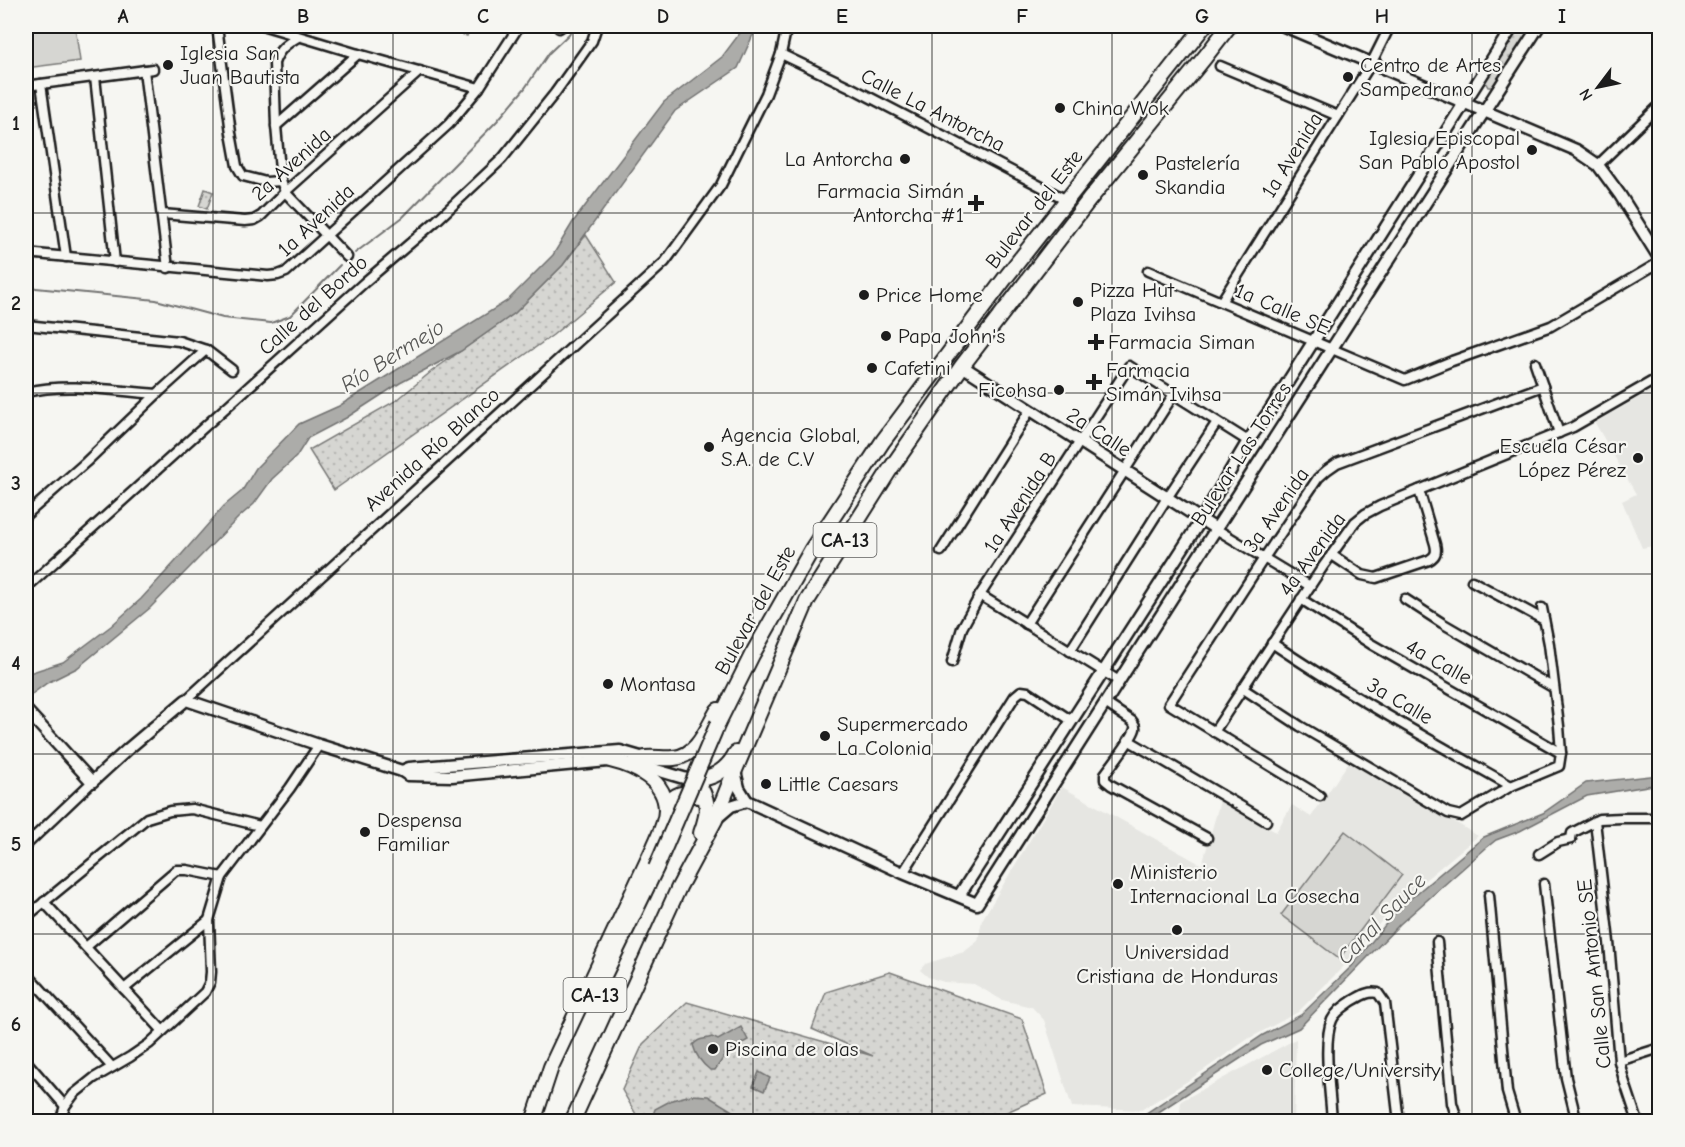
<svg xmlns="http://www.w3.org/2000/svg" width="1685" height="1147" font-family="'Comic Neue',sans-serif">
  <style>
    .built { fill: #e6e6e2 }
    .park { fill: url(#park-dots); stroke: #797977; stroke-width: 1.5 }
    .pitch { fill: #d6d6d2; stroke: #797977; stroke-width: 1.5 }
    .water { fill: #acaca9; stroke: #727271; stroke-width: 1.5 }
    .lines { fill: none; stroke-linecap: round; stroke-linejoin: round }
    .stream { stroke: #727271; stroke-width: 2 }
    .minor-casing { stroke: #1c1c1c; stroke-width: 13 }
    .tertiary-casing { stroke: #1c1c1c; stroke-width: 15 }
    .trunk-casing { stroke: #1c1c1c; stroke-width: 18 }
    .minor { stroke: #f6f6f2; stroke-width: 8 }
    .tertiary { stroke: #f6f6f2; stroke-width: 10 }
    .trunk { stroke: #f6f6f2; stroke-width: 14 }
    .trunk-bridge-casing { stroke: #1c1c1c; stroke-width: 18; stroke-linecap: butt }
    .trunk-bridge { stroke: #f6f6f2; stroke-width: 14 }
    .grid { fill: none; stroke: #1c1c1c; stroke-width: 1.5; stroke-opacity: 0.55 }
    .poi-dot { fill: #1c1c1c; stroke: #f6f6f2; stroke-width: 2 }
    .labels { text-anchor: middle; stroke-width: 4.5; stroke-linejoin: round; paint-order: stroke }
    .shield { fill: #f6f6f2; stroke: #5d5d5c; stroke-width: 1.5 }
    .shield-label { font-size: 20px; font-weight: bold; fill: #1c1c1c }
    .poi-label { font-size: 21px; fill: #1c1c1c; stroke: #f6f6f2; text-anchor: start }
    .street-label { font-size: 21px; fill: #1c1c1c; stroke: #f6f6f2 }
    .water-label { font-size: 22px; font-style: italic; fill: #565654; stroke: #f6f6f2 }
    .neatline { fill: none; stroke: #1c1c1c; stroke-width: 2 }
    .grid-label { font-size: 20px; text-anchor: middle; font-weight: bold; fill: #1c1c1c }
  </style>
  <defs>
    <pattern id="park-dots" width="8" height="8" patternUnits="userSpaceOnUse" patternTransform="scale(1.5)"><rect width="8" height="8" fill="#d6d6d2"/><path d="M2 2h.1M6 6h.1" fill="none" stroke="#b7b7b4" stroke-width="1.8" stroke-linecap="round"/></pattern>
  </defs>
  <rect width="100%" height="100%" fill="#f6f6f2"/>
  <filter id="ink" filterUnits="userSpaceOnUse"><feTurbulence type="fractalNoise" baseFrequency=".0167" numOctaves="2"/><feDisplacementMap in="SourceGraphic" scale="12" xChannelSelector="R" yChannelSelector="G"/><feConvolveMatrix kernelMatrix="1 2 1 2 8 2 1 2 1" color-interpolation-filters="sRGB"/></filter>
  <g filter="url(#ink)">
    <g class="built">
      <path d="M1659 386 1660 494 1657 495 1660 499 1659 545 1642 548 1622 501 1636 494 1595 423Z"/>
      <path d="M1351 759 1478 836 1395 905 1343 967 1298 1012 1248 1039 1191 1079 1141 1110 1072 1107 1044 1020 1032 1007 1002 1000 974 984 944 982 928 977 920 970 925 964 964 952 978 941 982 920 1062 787 1202 865 1220 801 1276 832 1292 805 1311 817Z"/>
      <path d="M1296 1039 1294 1121H1179L1181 1101Z"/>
    </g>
    <g class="park">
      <path d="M1518 26H1534L1496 87H1488L1484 80Z"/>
      <path d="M205 189 213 192 207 209 199 206Z"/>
      <path d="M586 235 616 282 553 335 334 490 309 450 397 400 432 371 515 313 563 265Z"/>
      <path d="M890 972 1022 1019 1047 1094 987 1121 634 1122 637 1116 622 1090 643 1044 687 1002 873 1056 812 1029 826 992Z"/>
    </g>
    <g class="pitch">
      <path d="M26 26H75L80 61 26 68Z"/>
      <path d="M438 26H471L467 36Z"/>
      <path d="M1345 831 1402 875 1339 959 1281 915Z"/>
    </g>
    <g class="water">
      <path d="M742 26H757L738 68 675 111 563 265 515 313 461 351 400 383 346 418 308 438 296 457 272 479 254 504 238 518 150 608 77 668 47 683 32 694 26 703V674L63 662 111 626 141 599 175 562 224 506 242 491 256 468 299 424 339 406 507 301 553 255 573 222 664 102 722 57 740 33Z"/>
      <path d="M1659 775V784L1587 796 1520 831 1496 840 1486 848 1400 924 1299 1028 1261 1045 1145 1121H1141L1142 1116 1263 1035 1301 1015 1352 966 1398 909 1484 837 1543 813 1586 783Z"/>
      <path d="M741 1027 748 1040 725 1053 724 1057 715 1070H710C701 1063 696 1056 693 1045 698 1038 704 1040 712 1037L718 1040Z"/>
      <path d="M759 1072 770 1078 764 1091 753 1086Z"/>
      <path d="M691 1095 708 1096 739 1115 740 1121H651L655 1109 672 1100Z"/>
    </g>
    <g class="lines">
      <g class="stream">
        <path d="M355 253 403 217 497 121 525 88 549 53 569 34 574 26"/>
        <path d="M26 287 156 300 223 318 271 323 290 316 340 265"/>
      </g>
      <defs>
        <g id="minor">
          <path d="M217 26 231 133 237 166 243 176 266 182 281 181"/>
          <path d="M265 26 358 54 479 88"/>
          <path d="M559 28 562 26"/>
          <path d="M298 37C286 44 279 49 274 63L276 126 281 181 285 192 347 257"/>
          <path d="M781 54 850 87 1067 200"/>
          <path d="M1220 66 1338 116"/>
          <path d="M144 70 168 268"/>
          <path d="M95 77 115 262"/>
          <path d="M41 84 66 257"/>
          <path d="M26 86 153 69"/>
          <path d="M276 126 358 54"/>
          <path d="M1598 165 1660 105"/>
          <path d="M162 214 245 221 254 220 261 216 285 192 420 71"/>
          <path d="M26 253 268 276 278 275 286 272 449 124 479 88 519 26"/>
          <path d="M1148 271 1405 380 1452 361 1551 326 1660 262"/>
          <path d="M1221 302 1372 62 1390 26"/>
          <path d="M26 325 179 341 206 350 232 370"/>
          <path d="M1535 363 1559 433"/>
          <path d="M26 392C67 382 115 391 157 394"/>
          <path d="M26 515 86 462 157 394 206 350"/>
          <path d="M1216 529 1310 586"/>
          <path d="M941 551 1030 410"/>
          <path d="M1332 555 1362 575 1376 578 1429 560C1436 556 1437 552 1435 544L1419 490"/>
          <path d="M1472 581 1544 620"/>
          <path d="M26 588 366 281 435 222 502 159 555 93 592 41 597 26"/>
          <path d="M980 595 1119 681"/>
          <path d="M1301 599 1371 644 1561 753"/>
          <path d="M1405 599 1442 623 1554 688"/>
          <path d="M1026 624 1174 394"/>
          <path d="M1272 643C1349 695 1430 740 1511 786"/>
          <path d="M1070 651 1167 498 1217 422"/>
          <path d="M952 662 962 628 980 595 1129 366 1248 441"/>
          <path d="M1242 688 1300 726 1448 813 1461 816 1511 786 1559 766 1561 753 1559 726 1549 644 1542 608"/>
          <path d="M186 700 665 262 721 185 766 94 781 54 787 26"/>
          <path d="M1105 703 1132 721C1134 724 1136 725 1135 729 1132 740 1112 764 1105 774V780L1111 785 1207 838"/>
          <path d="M1214 732 1322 568 1355 522 1365 514 1380 506 1573 427 1660 377"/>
          <path d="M1128 740 1266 821"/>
          <path d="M1320 796 1169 704 1264 558 1318 478 1327 470 1337 463 1543 386"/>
          <path d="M1595 821 1609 942 1619 1061 1624 1080 1638 1122"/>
          <path d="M26 845 92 782"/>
          <path d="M1539 854 1558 842 1571 839 1572 833 1599 819 1622 818H1660"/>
          <path d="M903 873 1015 696 1021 691 1028 692 1072 721"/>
          <path d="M1544 884 1566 1078 1577 1122"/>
          <path d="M1489 895 1507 1092 1516 1122"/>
          <path d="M44 902 162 1030"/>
          <path d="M26 917 147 818 170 811 192 809 260 826"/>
          <path d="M1437 942 1452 1103 1458 1122"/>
          <path d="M86 947 176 870H187L222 877"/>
          <path d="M26 973 112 1067"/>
          <path d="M124 989 209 920"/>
          <path d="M26 1061 65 1106"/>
          <path d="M1619 1061 1660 1048"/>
          <path d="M60 1122 65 1106 74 1094 94 1078 130 1057 149 1044 205 992 210 982 211 972 209 920 222 877 290 788 319 745"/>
          <path d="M1332 1122C1331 1096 1322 1042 1332 1020 1336 1011 1345 1006 1352 1001 1361 996 1367 991 1378 993L1385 1003 1399 1122"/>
        </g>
        <g id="tertiary">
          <path d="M1284 26 1576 150 1598 165 1620 195 1660 259"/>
          <path d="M962 366 1216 529"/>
          <path d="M26 710 92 782 128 749 186 700 319 745 402 771 408 775 452 776 618 760"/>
          <path d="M633 763 687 779H695"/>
          <path d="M402 771 409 768 620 751 651 760"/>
          <path d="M735 771 739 788 747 801 903 873 977 904 1216 529 1539 26"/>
          <path d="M717 818 731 806 747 801"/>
          <path d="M959 896 1201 520 1248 441 1270 410 1513 26"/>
        </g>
        <g id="trunk">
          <path d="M718 723 752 655 812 549 883 441 1006 277 1204 26"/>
          <path d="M645 758C655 757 664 759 674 758 698 756 707 728 718 710"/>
          <path d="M695 779C713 779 727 770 736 753"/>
          <path d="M695 779C709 799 710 809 701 833"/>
          <path d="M666 807C673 794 685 790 698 796"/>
          <path d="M598 988 656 868"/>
          <path d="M533 1122 551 1067 654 847C659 835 666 823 666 810 666 780 635 766 610 760"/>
          <path d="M572 1122 679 887 715 820 735 770 807 601 889 471 962 366 1089 200 1205 57 1229 26"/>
        </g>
      </defs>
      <use href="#minor" class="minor-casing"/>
      <use href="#tertiary" class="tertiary-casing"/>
      <use href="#trunk" class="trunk-casing"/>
      <use href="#minor" class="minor"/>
      <use href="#tertiary" class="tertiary"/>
      <use href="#trunk" class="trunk"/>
      <defs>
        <path id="trunk-bridge" d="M656 868 718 723"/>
      </defs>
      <use href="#trunk-bridge" class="trunk-bridge-casing"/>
      <use href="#trunk-bridge" class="trunk-bridge"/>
    </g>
  </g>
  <path class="grid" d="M213 26V1122M393 26V1122M573 26V1122M753 26V1122M932 26V1122M1112 26V1122M1292 26V1122M1472 26V1122M26 213H1660M26 393H1660M26 574H1660M26 754H1660M26 934H1660"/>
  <g class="poi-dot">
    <circle cx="168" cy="65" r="6"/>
    <circle cx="1348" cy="77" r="6"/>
    <circle cx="1060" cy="108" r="6"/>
    <circle cx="1532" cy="150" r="6"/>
    <circle cx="905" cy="159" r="6"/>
    <circle cx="1143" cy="175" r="6"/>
    <path d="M973 194h6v6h6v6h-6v6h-6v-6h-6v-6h6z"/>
    <circle cx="864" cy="295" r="6"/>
    <circle cx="1078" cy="302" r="6"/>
    <circle cx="886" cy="336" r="6"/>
    <path d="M1093 333h6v6h6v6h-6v6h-6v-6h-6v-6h6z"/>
    <circle cx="872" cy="368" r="6"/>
    <path d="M1091 373h6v6h6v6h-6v6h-6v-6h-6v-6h6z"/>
    <circle cx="1059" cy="390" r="6"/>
    <circle cx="709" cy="447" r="6"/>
    <circle cx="1638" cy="458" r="6"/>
    <circle cx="608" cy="684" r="6"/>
    <circle cx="825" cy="736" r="6"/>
    <circle cx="766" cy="784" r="6"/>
    <circle cx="365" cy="832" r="6"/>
    <circle cx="1118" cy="884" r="6"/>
    <circle cx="1177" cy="930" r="6"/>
    <circle cx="713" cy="1049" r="6"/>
    <circle cx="1267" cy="1070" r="6"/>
  </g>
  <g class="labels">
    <g class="shield">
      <rect x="813.5" y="523" width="63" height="34" rx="4.5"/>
      <rect x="563.5" y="978" width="63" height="34" rx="4.5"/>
    </g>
    <g class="shield-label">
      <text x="845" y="547">CA-13</text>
      <text x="595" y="1002">CA-13</text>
    </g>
    <g class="poi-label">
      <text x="180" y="60">Iglesia San<tspan x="180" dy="24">Juan Bautista</tspan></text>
      <text x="1360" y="72">Centro de Artes<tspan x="1360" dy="24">Sampedrano</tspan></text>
      <text x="1072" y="115">China Wok</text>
      <text x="1520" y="145" text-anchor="end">Iglesia Episcopal<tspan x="1520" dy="24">San Pablo Apostol</tspan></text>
      <text x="893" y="166" text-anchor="end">La Antorcha</text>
      <text x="1155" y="170">Pastelería<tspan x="1155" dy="24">Skandia</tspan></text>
      <text x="964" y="198" text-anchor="end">Farmacia Simán<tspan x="964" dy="24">Antorcha #1</tspan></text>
      <text x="1090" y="297">Pizza Hut<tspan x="1090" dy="24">Plaza Ivihsa</tspan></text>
      <text x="876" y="302">Price Home</text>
      <text x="898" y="343">Papa John's</text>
      <text x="1108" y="349">Farmacia Siman</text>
      <text x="884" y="375">Cafetini</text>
      <text x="1106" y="377">Farmacia<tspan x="1106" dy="24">Simán Ivihsa</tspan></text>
      <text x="1047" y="397" text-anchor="end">Ficohsa</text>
      <text x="721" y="442">Agencia Global,<tspan x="721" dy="24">S.A. de C.V</tspan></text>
      <text x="1626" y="453" text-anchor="end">Escuela César<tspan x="1626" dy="24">López Pérez</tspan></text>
      <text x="620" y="691">Montasa</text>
      <text x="837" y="731">Supermercado<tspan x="837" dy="24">La Colonia</tspan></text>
      <text x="778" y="791">Little Caesars</text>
      <text x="377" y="827">Despensa<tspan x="377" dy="24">Familiar</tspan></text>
      <text x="1130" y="879">Ministerio<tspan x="1130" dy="24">Internacional La Cosecha</tspan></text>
      <text x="1177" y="959" text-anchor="middle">Universidad<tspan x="1177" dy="24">Cristiana de Honduras</tspan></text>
      <text x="725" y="1056">Piscina de olas</text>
      <text x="1279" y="1077">College/University</text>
    </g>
    <g class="street-label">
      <text transform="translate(933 110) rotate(27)" y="7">Calle La Antorcha</text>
      <text transform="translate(1292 155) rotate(-58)" y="7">1a Avenida</text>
      <text transform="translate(291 164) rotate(-42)" y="7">2a Avenida</text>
      <text transform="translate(1034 209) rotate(-52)" y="7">Bulevar del Este</text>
      <text transform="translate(316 220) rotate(-43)" y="7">1a Avenida</text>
      <text transform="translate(313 305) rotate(-42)" y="7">Calle del Bordo</text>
      <text transform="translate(1283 309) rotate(23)" y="7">1a Calle SE</text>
      <text transform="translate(1099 432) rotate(33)" y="7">2a Calle</text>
      <text transform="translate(432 449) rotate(-42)" y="7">Avenida Río Blanco</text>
      <text transform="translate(1241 454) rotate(-57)" y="7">Bulevar Las Torres</text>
      <text transform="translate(1020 502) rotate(-57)" y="7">1a Avenida B</text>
      <text transform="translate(1276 510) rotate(-55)" y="7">3a Avenida</text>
      <text transform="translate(1312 554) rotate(-54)" y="7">4a Avenida</text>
      <text transform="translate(755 610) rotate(-61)" y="7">Bulevar del Este</text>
      <text transform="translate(1439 662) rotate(29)" y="7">4a Calle</text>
      <text transform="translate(1400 701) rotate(30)" y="7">3a Calle</text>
      <text transform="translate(1594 974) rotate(-96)" y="7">Calle San Antonio SE</text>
    </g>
    <g class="water-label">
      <text transform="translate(392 355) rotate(-32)" y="8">Río Bermejo</text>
      <text transform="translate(1381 918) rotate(-46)" y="8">Canal Sauce</text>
    </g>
  </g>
  <rect width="1685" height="1147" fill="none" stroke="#f6f6f2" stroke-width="66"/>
  <g transform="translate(1598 87) rotate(238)" stroke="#f6f6f2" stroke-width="4.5" paint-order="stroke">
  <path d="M0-4.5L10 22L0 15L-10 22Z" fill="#1c1c1c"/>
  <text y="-9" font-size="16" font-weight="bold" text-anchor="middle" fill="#1c1c1c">N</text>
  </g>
  <rect x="33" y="33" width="1619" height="1081" class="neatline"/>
  <g class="grid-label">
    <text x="123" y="23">A</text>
    <text x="303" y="23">B</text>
    <text x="483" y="23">C</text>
    <text x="663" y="23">D</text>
    <text x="842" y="23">E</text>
    <text x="1022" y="23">F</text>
    <text x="1202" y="23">G</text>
    <text x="1382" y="23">H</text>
    <text x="1562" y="23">I</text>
    <text x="16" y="130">1</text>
    <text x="16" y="310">2</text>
    <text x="16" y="490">3</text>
    <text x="16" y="670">4</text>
    <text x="16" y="851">5</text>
    <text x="16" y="1031">6</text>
  </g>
</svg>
